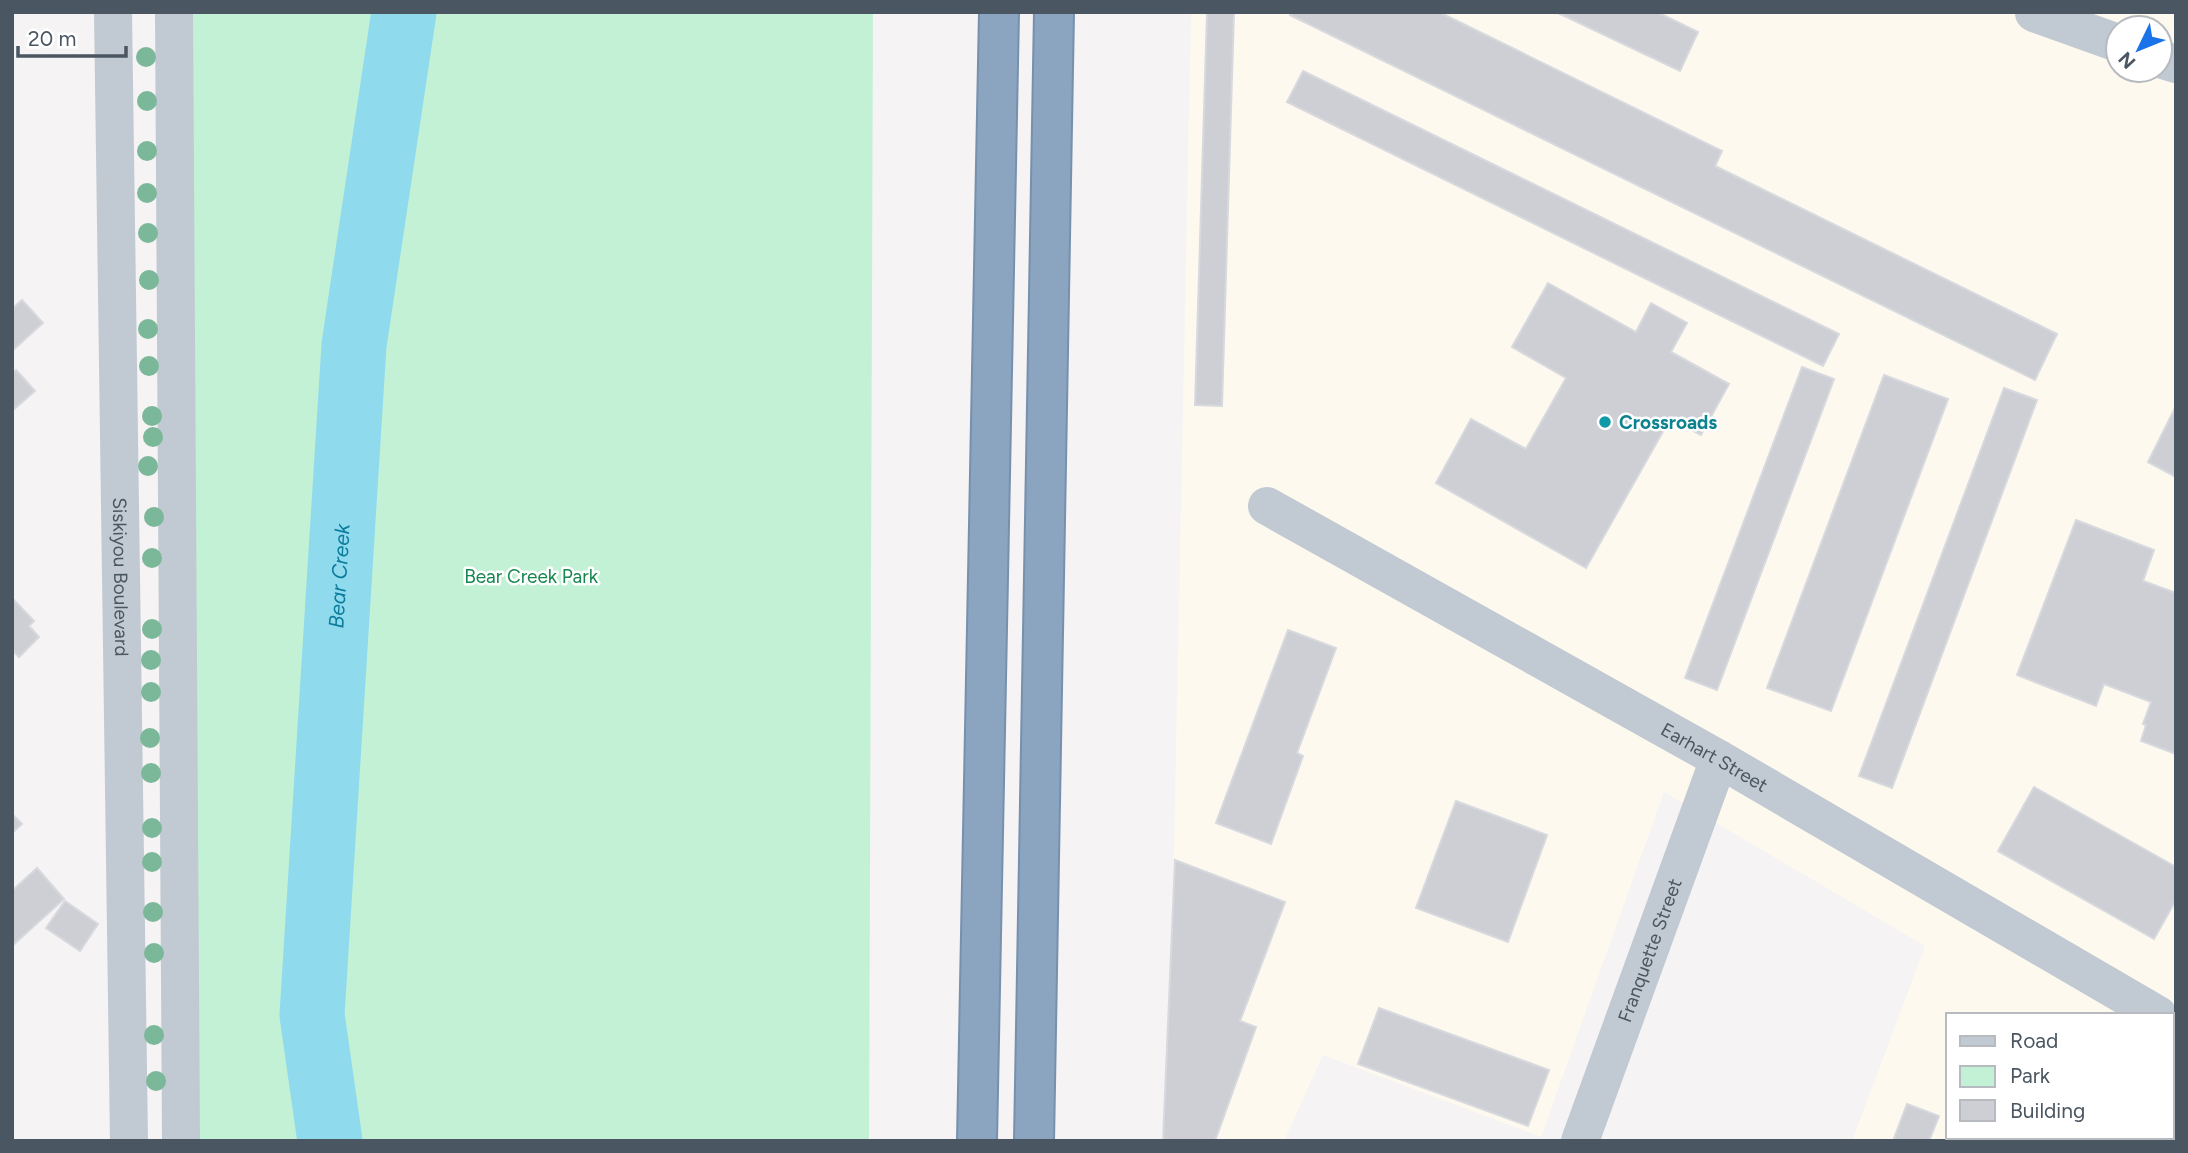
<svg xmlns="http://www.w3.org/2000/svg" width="2188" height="1153" font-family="Figtree,sans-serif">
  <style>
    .commercial { fill: #fdf9ef; fill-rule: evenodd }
    .green { fill: #c3f1d5 }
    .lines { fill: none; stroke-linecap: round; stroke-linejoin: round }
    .river { stroke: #90daee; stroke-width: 65 }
    .building { fill: #cdcfd5; stroke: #d7d9de; stroke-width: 2 }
    .highway-casing { stroke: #7690ad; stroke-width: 42 }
    .minor { stroke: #c1cad2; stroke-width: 38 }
    .highway { stroke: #8ba5c1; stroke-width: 38 }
    .tree { fill: #7bb799 }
    .culture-dot { fill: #0f9aa8; stroke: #fff; stroke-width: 2.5 }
    .labels { text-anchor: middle; stroke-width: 5; stroke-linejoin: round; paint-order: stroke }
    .culture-label { font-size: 19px; font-weight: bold; fill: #0d838f; stroke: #fff; text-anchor: start }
    .street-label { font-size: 19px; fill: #4a5661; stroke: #fff }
    .park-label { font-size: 19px; fill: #17864f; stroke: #fff }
    .water-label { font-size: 21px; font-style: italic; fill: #0c7c9b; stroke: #fff }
  </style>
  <rect width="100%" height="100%" fill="#f5f3f3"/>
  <path class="commercial" d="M1191 12H2176V1141H1852L1925 946 1664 792 1541 1137 1323 1055 1284 1141H1168ZM2118 28H2160V70H2118ZM1948 1015H2172V1137H1948Z"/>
  <path class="green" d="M189 12H873L869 1141H193Z"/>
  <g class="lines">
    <path class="river" id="s1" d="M330 1141 312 1015 354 345 404 12"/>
  </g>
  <g class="building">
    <path d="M1207 12H1234L1222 406 1195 405Z"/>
    <path d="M1292 12H1439L1722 151 1715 166 2057 334 2035 380 1290 15Z"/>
    <path d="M1556 12H1657L1698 32 1680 71Z"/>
    <path d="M1303 71 1839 334 1823 366 1287 102Z"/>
    <path d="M1548 283 1636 332 1651 303 1687 323 1671 352 1729 384 1701 435 1670 419 1586 568 1436 483 1471 419 1526 449 1566 378 1512 347Z"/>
    <path d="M22 300 43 323 12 351V309Z"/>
    <path d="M1802 367 1834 379 1717 690 1685 678Z"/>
    <path d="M16 370 35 391 12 411V373Z"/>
    <path d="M1884 375 1948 399 1831 711 1767 688Z"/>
    <path d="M2004 388 2037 400 1892 788 1859 776Z"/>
    <path d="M2176 406V477L2148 462Z"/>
    <path d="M2076 520 2154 550 2143 581 2176 593V754L2141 741 2146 725 2143 724 2151 702 2104 684 2096 706 2017 675Z"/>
    <path d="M12 598 34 621 29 626 39 637 19 657 12 650Z"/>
    <path d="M1288 630 1336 648 1297 753 1303 756 1271 844 1216 823Z"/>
    <path d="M2034 787 2176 867V900L2154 939 1998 851Z"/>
    <path d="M1456 801 1547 835 1508 942 1416 908Z"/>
    <path d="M12 814 22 824 12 833Z"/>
    <path d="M1175 860 1285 902 1240 1021 1256 1027 1215 1141H1163Z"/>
    <path d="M37 868 64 899 12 946V891Z"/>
    <path d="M65 901 98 924 80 951 46 928Z"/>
    <path d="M1379 1008 1549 1070 1528 1126 1358 1064Z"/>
    <path d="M1907 1104 1939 1116 1929 1141H1893Z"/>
    <path d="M2032 1137H2126L2125 1141H2034L2031 1140Z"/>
  </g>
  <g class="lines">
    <defs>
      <g id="highway">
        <path d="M977 1141 999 12"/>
        <path d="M1034 1141 1054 12"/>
      </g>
    </defs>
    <use href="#highway" class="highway-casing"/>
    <g class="minor">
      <path id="s2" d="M113 12 129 1141"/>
      <path d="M174 12 181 1141"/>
      <path d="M2034 13 2118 43"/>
      <path d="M2160 59 2176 64"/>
      <path id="s3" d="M1267 506 1719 759 2158 1015"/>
      <path id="s4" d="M1580 1141 1719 759"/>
    </g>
    <use href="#highway" class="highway"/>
  </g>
  <g class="tree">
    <circle cx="146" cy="57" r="10"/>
    <circle cx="147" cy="101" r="10"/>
    <circle cx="147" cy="151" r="10"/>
    <circle cx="147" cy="193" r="10"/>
    <circle cx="148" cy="233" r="10"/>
    <circle cx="149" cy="280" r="10"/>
    <circle cx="148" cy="329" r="10"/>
    <circle cx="149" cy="366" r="10"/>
    <circle cx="152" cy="416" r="10"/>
    <circle cx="153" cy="437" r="10"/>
    <circle cx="148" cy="466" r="10"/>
    <circle cx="154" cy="517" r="10"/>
    <circle cx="152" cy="558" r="10"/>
    <circle cx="152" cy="629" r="10"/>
    <circle cx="151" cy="660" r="10"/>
    <circle cx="151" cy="692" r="10"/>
    <circle cx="150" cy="738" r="10"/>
    <circle cx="151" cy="773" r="10"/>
    <circle cx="152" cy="828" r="10"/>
    <circle cx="152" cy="862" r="10"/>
    <circle cx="153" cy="912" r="10"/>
    <circle cx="154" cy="953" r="10"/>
    <circle cx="154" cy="1035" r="10"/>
    <circle cx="156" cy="1081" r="10"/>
  </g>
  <circle class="culture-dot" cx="1605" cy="422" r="7"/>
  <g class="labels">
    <g class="culture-label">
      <text x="1619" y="429">Crossroads</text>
    </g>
    <g class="street-label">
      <text dy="7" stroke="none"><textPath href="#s2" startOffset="565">Siskiyou Boulevard</textPath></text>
      <text dy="7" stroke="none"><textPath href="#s3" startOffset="513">Earhart Street</textPath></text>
      <text dy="7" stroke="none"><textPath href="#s4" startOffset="203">Franquette Street</textPath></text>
    </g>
    <g class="park-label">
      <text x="531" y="583">Bear Creek Park</text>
    </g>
    <g class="water-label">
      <text dy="7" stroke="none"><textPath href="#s1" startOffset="567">Bear Creek</textPath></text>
    </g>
  </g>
  <rect width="2188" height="1153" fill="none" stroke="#4a5661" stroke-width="28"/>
  <rect x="1946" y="1013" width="228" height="126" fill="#ffffff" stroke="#b7bbc0" stroke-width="2"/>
  <rect x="1960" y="1036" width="35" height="10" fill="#c1cad2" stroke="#b7bbc0" stroke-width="2"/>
  <text x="2010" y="1048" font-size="21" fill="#4a5661">Road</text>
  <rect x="1960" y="1066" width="35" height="21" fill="#c3f1d5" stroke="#b7bbc0" stroke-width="2"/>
  <text x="2010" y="1083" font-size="21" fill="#4a5661">Park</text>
  <rect x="1960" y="1100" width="35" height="21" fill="#cdcfd5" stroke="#b7bbc0" stroke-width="2"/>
  <text x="2010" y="1118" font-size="21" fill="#4a5661">Building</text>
  <g transform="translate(2139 49) rotate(227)"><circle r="33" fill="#ffffff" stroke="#b7bbc0" stroke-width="2"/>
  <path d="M0-5L12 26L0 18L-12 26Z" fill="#1a73e8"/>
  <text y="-10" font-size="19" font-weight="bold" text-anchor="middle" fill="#4a5661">N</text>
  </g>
  <path d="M18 46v10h108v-10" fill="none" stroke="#4a5661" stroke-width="3.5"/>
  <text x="28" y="46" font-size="21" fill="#4a5661" stroke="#ffffff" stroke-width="5" paint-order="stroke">20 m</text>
</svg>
